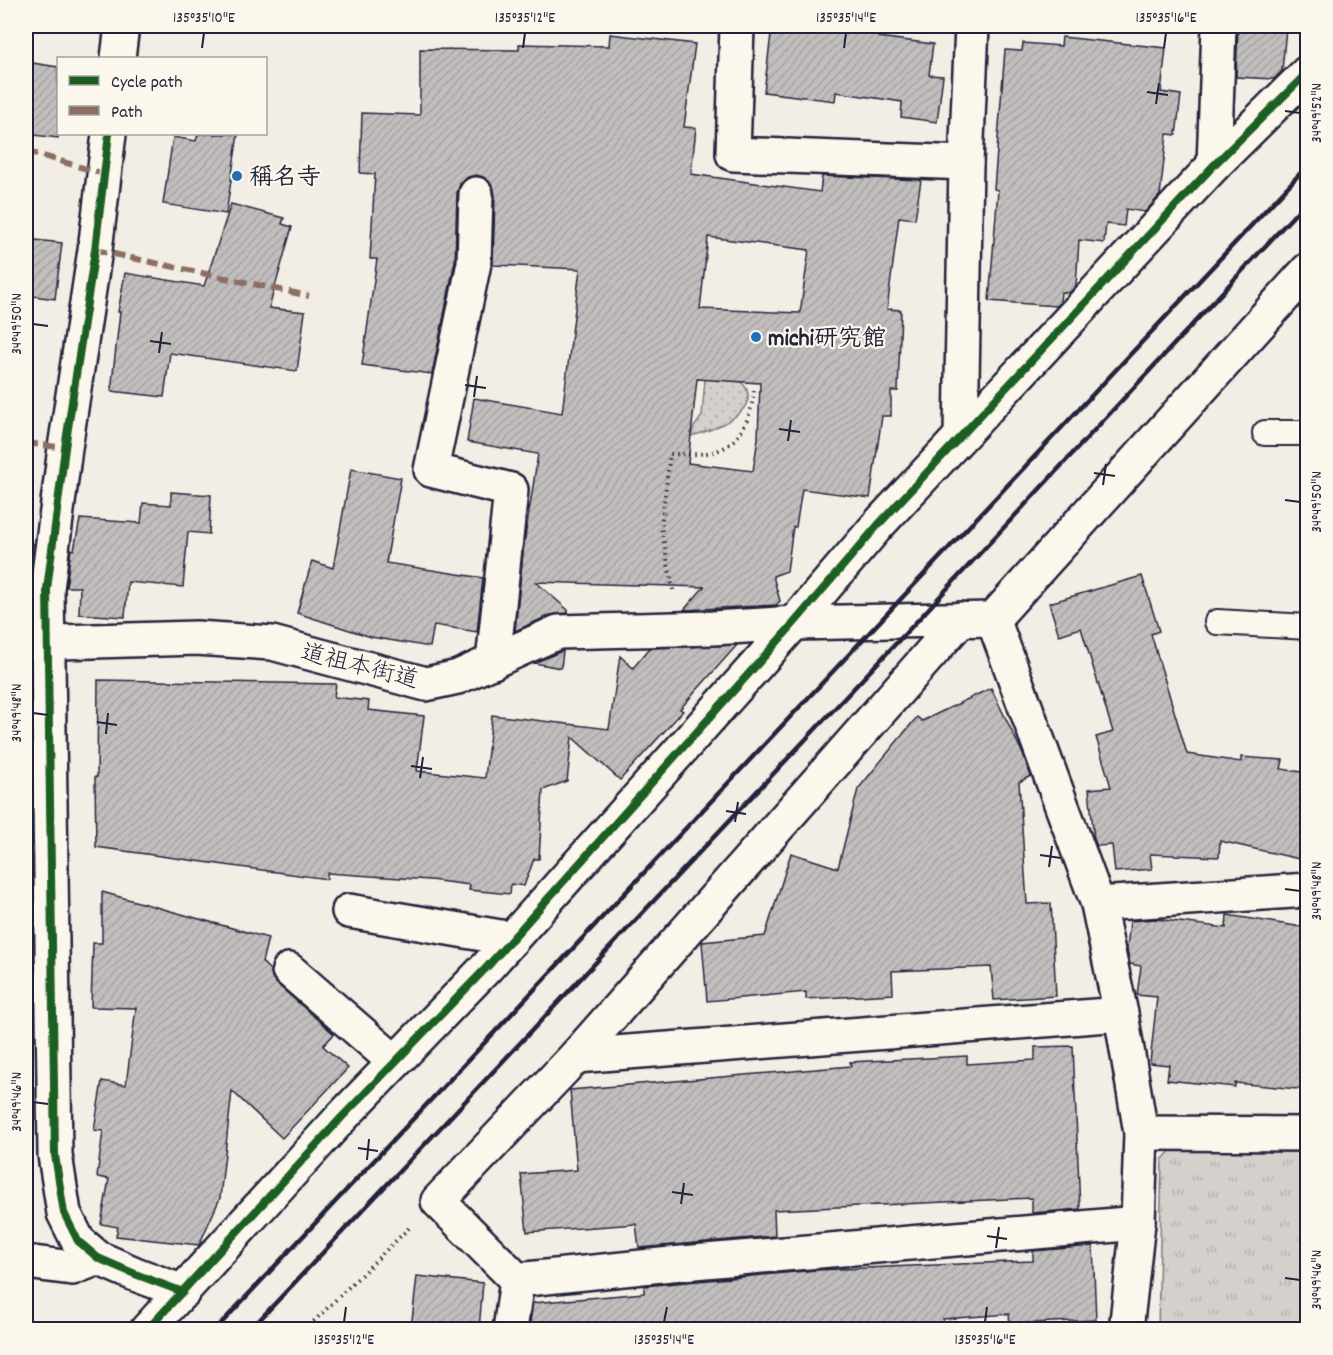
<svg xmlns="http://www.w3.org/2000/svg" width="1333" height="1355" font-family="Dekko,'Klee One',sans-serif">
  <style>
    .grass { fill: url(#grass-dots); stroke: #7b7a84; stroke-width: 1.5 }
    .park { fill: url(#park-tufts); stroke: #7b7a84; stroke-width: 1.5 }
    .building { fill: url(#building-hatch); stroke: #22223b; stroke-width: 1.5; fill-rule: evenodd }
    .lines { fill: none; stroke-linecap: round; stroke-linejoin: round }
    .lane-casing { stroke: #22223b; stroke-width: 28 }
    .street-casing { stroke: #22223b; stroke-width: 38 }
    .secondary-casing { stroke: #22223b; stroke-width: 38 }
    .path { stroke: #22223b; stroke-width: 4; stroke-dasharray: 1.5 4.5; stroke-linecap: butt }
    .lane { stroke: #fbf7ec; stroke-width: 24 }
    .street { stroke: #fbf7ec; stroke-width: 33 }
    .secondary { stroke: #fbf7ec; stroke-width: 33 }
    .rail { stroke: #22223b; stroke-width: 4.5 }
    .quiet { stroke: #8d6e63; stroke-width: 6; stroke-dasharray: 12 6; stroke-linecap: butt }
    .cycleway-casing { stroke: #fbf7ec; stroke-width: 11 }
    .cycleway { stroke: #1b5e20; stroke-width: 8 }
    .ticks { fill: none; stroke: #22223b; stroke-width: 2 }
    .poi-dot { fill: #1f6fb2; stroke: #fbf7ec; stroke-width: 2 }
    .labels { text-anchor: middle; stroke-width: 4.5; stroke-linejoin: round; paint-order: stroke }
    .poi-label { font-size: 24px; font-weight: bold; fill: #22223b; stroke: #fbf7ec; text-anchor: start }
    .street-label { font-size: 24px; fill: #22223b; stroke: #fbf7ec }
    .neatline { fill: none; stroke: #22223b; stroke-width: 2 }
    .ticks-label { font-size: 15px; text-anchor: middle; fill: #22223b }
  </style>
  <defs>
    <pattern id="grass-dots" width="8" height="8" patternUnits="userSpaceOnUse" patternTransform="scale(1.5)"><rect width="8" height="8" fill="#d4d1cc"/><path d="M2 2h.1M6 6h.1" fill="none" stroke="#b6b3b0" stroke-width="1.8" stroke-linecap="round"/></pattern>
    <pattern id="park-tufts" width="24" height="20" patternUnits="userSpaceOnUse" patternTransform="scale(1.5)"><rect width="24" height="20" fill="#d4d1cc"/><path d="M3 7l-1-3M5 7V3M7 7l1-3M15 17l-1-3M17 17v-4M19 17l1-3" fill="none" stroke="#b6b3b0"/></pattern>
    <pattern id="building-hatch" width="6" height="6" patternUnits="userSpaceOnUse" patternTransform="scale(1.5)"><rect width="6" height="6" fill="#c2bebe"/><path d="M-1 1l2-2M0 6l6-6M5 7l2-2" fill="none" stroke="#a6a3a4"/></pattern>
  </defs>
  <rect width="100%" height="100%" fill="#f2eee5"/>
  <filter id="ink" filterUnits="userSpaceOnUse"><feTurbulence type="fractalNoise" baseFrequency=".0167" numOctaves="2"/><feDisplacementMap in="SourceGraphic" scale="12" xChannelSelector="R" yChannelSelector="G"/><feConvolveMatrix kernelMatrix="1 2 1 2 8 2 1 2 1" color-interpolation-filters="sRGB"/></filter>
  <g filter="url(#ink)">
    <path class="grass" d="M706 367C717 371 736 375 744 385 764 411 709 432 691 436L694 427 702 416Z"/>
    <path class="park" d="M1173 1148 1307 1151V1329L1158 1330 1162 1160Z"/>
    <g class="building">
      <path d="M772 26H830L879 31 878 37 933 44 929 75 943 76 937 122 901 117 902 102 836 92 835 101 764 92Z"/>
      <path d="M1238 26 1286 28 1282 71 1274 79 1236 77Z"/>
      <path d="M610 34 695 44 684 127 696 128 691 174 820 192 822 176 921 180 915 219 899 217 887 309 901 310 898 391H891V416H882L870 498 802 489 796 527H793L787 571 773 576 780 601 776 605 684 610 704 587 536 582 568 610V613L550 615 515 631 524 544 538 454 467 442 474 398 562 413 580 269 493 265 495 195 493 186 485 178 477 175 468 177 460 184 457 193 455 261 432 374 362 365 377 259H370L375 174 360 173 362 113 420 115V49L519 50V44L609 46ZM708 237 809 250 800 313 700 309ZM697 379 760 383 758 438 753 471 688 463Z"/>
      <path d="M1062 37 1166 48 1161 92 1181 95 1176 135 1167 134 1160 195 1145 212 1126 209 1124 226 1106 224 1104 243 1079 240 1076 286 1069 293 1061 292 1060 302 1056 306 989 301 998 190 994 189 1005 50 1022 51 1023 43 1061 46Z"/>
      <path d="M26 62 58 67V138L26 134Z"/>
      <path d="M198 134H238L226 214 163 204 173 137 196 141Z"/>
      <path d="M231 204 284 218 282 224 292 227 269 308 305 312 297 371 170 353 164 397 111 391 120 312H118L125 273 204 286Z"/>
      <path d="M26 239 62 243 55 299 26 295Z"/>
      <path d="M351 469 401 478 386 563 483 578 477 632 434 625 430 647 371 637 297 613 312 561 333 568Z"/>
      <path d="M171 492 211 495 209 534 188 532 183 587 128 582 125 617 79 614 80 587H66L71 549 74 550 80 519 141 523 143 503 171 505Z"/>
      <path d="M26 542 34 544 29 585H26Z"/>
      <path d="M1142 576 1159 631 1151 634 1187 754 1241 762V757L1283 760 1281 769 1308 773V861L1220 841 1219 857 1150 854 1152 869 1115 872 1112 845 1097 846 1094 839 1089 789 1111 787 1096 737 1113 732 1081 628 1059 635 1049 603Z"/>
      <path d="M737 645 680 709 683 711 620 780 572 737 567 781 543 790 539 859H534L524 886 511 884 510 894 469 890 470 885 430 880 327 873V879L96 847 95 777H97L98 680 336 684 334 697 369 701 368 710 424 716 417 771 485 778 492 715 609 729 620 656 633 668 650 648Z"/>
      <path d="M563 651 561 668 534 663 562 651Z"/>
      <path d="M991 688 1022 752 1031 776 1019 782 1027 904 1051 903 1056 996 994 1000 991 967 892 971 893 994 806 999V992L707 1001 702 942 765 936 791 853 838 868 858 789 917 717 922 721Z"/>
      <path d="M102 892 268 938 262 962 271 971 272 977 277 984 334 1034 323 1046 348 1068 282 1138 232 1091 220 1198 199 1245 116 1236 118 1227 101 1224 109 1179 97 1177 103 1131 94 1130 102 1081 126 1085 136 1008 91 1007 93 943H102Z"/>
      <path d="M1227 915 1308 928V1090L1235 1083V1087L1167 1080 1169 1065 1150 1063 1157 997 1137 995 1141 966 1130 964 1127 949 1130 921 1156 919 1226 928Z"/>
      <path d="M1073 1046 1080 1209 1032 1213V1198L774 1210 775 1236 639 1248 636 1224 527 1232 521 1174 577 1170 570 1090 851 1066 850 1062 967 1056V1064L1035 1060V1047Z"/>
      <path d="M1093 1246 1096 1320 1010 1324 1009 1314 943 1319V1329H529L533 1303 644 1293V1286L817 1270 1033 1261V1251Z"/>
      <path d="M417 1276 483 1283 479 1329H411Z"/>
    </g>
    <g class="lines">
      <defs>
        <g id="lane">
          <path d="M1265 433H1308"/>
          <path d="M1217 622 1308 627"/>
        </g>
        <g id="street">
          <path d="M737 26 733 154 966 163"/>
          <path d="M1214 165 1219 26"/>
          <path d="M476 194 474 263 431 470 511 490 493 662"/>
          <path d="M961 435 966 163 972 26"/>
          <path d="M26 643 196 638 272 643 426 684 458 677 558 632 713 628 794 623 993 619"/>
          <path d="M1098 904 1308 890"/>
          <path d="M349 911 512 939"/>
          <path d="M289 970 395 1062"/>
          <path d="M576 1056 1121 1014"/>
          <path d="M1141 1133 1308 1134"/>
          <path d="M26 1262 72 1268 98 1258"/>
          <path d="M517 1280 438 1201 576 1056 961 619"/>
          <path d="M147 1330 341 1118 487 967 794 623 878 525 1214 165 1308 72"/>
          <path d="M510 1330 517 1280 671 1264 1138 1223"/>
        </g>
        <g id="secondary">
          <path d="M118 58 122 26"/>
          <path d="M109 134 95 250 65 448 47 589 55 1155 64 1213 78 1241 98 1258 135 1274 183 1292"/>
          <path d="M1126 1330 1138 1223 1141 1133 1121 1014 1098 904 993 619 1308 270"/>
        </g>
      </defs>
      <use href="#lane" class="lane-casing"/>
      <use href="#street" class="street-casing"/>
      <use href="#secondary" class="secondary-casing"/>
      <g class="path">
        <path d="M673 590 661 527 670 454C682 454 695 455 707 453 739 449 751 419 754 391"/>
        <path d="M305 1330 411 1226"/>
      </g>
      <use href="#lane" class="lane"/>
      <use href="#street" class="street"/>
      <use href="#secondary" class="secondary"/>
      <g class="rail">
        <path d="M215 1330 1308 165"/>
        <path d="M250 1330 918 620 1308 200"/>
      </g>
      <g class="quiet">
        <path d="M26 151 104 174"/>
        <path d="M95 250 309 296"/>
        <path d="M26 443 65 448"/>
      </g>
      <defs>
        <g id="cycleway">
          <path d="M109 134 95 250 65 448 47 589 55 1155 64 1213 78 1241 98 1258 135 1274 183 1292"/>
          <path d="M147 1330 341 1118 487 967 794 623 878 525 1214 165 1308 72"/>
        </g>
      </defs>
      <use href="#cycleway" class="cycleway-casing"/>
      <use href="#cycleway" class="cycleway"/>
    </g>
  </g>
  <path class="ticks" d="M202 48 204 33M523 48 525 33M844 48 846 33M1164 48 1166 33M1147 92 1168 95M1156 104 1159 83M1285 111 1300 113M33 324 48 326M150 341 171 344M159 353 162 332M465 385 486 388M474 397 477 376M779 429 800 432M788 441 791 420M1094 473 1115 476M1103 485 1106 464M1285 500 1300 502M33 713 48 715M97 722 117 725M106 734 108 713M411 766 432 769M420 778 423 757M726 811 746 814M735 822 738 802M1040 855 1061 858M1049 867 1052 846M1285 889 1300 891M33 1102 48 1104M358 1148 378 1151M367 1160 369 1139M672 1192 693 1195M681 1204 684 1183M987 1236 1007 1239M996 1248 999 1227M1285 1278 1300 1280M344 1322 346 1307M664 1322 667 1307M985 1322 987 1307"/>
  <g class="poi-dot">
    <circle cx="237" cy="176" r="6"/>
    <circle cx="756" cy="337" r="6"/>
  </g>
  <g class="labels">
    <g class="poi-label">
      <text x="249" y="184">稱名寺</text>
      <text x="768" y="345">michi研究館</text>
    </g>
    <g class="street-label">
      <text transform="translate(360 665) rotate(14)" y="8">道祖本街道</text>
    </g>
  </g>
  <rect width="1333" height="1355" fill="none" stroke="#fbf7ec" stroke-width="66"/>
  <rect x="57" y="57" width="210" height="78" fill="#fbf7ec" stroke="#a4a2a5" stroke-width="1.5"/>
  <rect x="69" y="76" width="30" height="9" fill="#1b5e20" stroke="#a4a2a5" stroke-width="1.5"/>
  <text x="111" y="87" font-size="18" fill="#22223b">Cycle path</text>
  <rect x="69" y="106" width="30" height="9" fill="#8d6e63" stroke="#a4a2a5" stroke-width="1.5"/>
  <text x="111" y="117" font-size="18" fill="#22223b">Path</text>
  <rect x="33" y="33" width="1267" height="1289" class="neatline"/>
  <g class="ticks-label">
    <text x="204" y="22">135°35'10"E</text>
    <text x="525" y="22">135°35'12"E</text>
    <text x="846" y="22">135°35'14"E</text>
    <text x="1166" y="22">135°35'16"E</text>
    <text transform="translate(1316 113) rotate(-90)" y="5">34°49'52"N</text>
    <text transform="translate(16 324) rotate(-90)" y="5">34°49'50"N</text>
    <text transform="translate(1316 502) rotate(-90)" y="5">34°49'50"N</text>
    <text transform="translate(16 713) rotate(-90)" y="5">34°49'48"N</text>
    <text transform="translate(1316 891) rotate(-90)" y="5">34°49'48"N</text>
    <text transform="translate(16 1102) rotate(-90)" y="5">34°49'46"N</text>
    <text transform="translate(1316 1280) rotate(-90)" y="5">34°49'46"N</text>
    <text x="344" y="1344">135°35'12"E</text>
    <text x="664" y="1344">135°35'14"E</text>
    <text x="985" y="1344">135°35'16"E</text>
  </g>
</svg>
